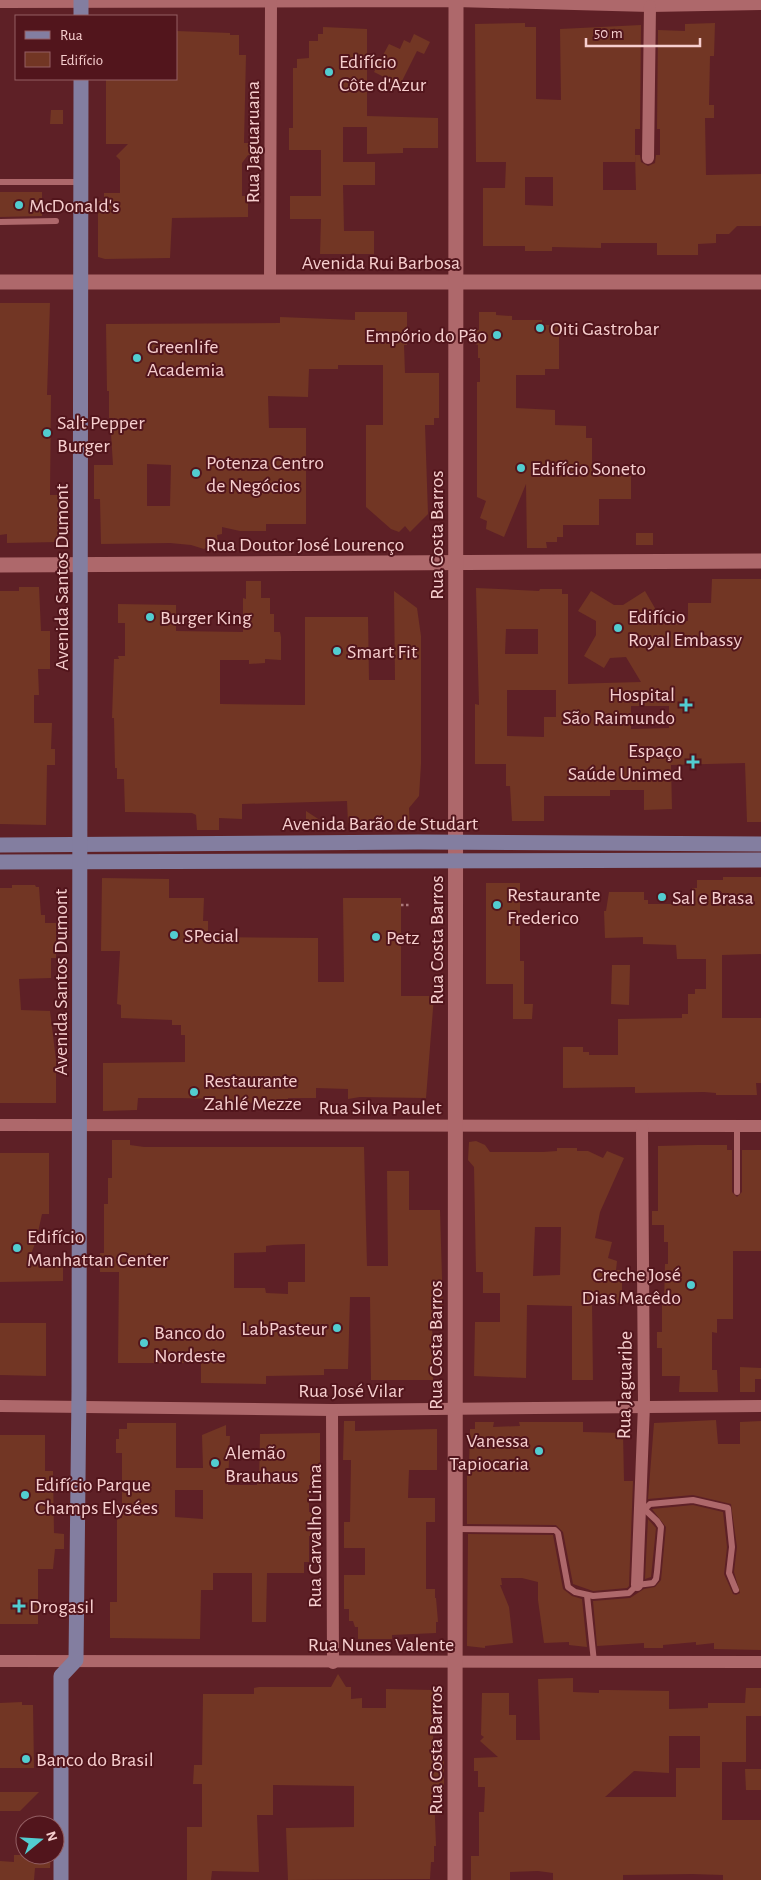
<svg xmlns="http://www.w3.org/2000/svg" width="761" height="1880" font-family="'Alegreya Sans',sans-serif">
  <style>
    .building { fill: #723624; fill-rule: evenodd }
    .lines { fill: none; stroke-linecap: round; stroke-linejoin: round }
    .path { stroke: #ab787b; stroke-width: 2.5; stroke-dasharray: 2.5 2.5; stroke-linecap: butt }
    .lane { stroke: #ae686b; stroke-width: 6 }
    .street { stroke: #ae686b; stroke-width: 12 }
    .secondary { stroke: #ae686b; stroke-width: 15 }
    .primary { stroke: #837ea0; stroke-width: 15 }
    .poi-dot { fill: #52cdd0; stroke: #52151c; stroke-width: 2 }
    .labels { text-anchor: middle; stroke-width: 4; stroke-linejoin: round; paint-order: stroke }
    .poi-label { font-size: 20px; fill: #f6cece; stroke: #52151c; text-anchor: start }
    .street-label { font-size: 20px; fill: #f6cece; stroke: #52151c }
  </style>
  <rect width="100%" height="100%" fill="#5e2026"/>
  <g class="building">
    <path d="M525 23V27H536V99L561 100 560 29 641 25 640 129H635V162H603V190H636L635 155H640L641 162 648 166 655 163 656 155H660V129H657L658 30 685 31V24L715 23 714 56H710L709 105H714V118H705L706 175 761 174V226H737L729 234H716V243L698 244V255H657V243H601V248L552 247V251H525V246H483V188H505L506 162H476L475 24ZM525 177H553V206L525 205Z"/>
    <path d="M323 27 367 29V127H343V162H375V185H343L344 231H374V254H320L321 219H290V196H321V150H289V128H293V68H297V59L309 58V41H318V34H323Z"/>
    <path d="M176 31 230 33V35H239V55H246L244 143H255V155H248L242 163V196H248V217L172 218 170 258 105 259 98 257V201H104V193H120V160L116 156 128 144H106V79H176Z"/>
    <path d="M414 34 430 42 424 54 417 51 400 85 374 72 389 44 400 49 404 40 410 43Z"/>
    <path d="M51 110H63V124H50Z"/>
    <path d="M367 116 438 118V148H403V153L367 154Z"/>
    <path d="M0 192H42V216L0 217Z"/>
    <path d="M0 303H50L47 395H51L50 495H58V542L7 543V534L0 535Z"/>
    <path d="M355 312H407V345H404L405 373H439V418H434V425H425L428 514 410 532 405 526 399 532 391 529 366 507V425H383V365H338V369H309L308 397 268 396 269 428H306V524H266V531H240L222 527V534L217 535 218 544H211L204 549 191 545 170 543 101 544 100 499H94V465H113L111 433 113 418H109V391H107L106 324 280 323V317L355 320ZM147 464 171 465 170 506H147Z"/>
    <path d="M479 312H496V315L512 316V320H542V325H559V369H545V375H516V408L555 410V425L586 426V438H592V476H631V499H599V525H563V537H557V542H546L547 548H527L526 484 504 537 486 529 487 521 480 518 486 501 477 497V382H480V358H478V345L475 344V330H479Z"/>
    <rect x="636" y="533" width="17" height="12"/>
    <path d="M712 579H761V822H747L745 763 671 765 672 809 644 810V790H610V796H544V821H512L510 786H506V764H475V704L479 705 476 588 539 591 540 589H562V594H568V684L641 682 626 657 610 658 604 668 584 656 596 635V621L578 611 591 591 614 605H623L645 591 663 622 688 621V603H711ZM506 629H538V654H505ZM507 690H556V717H544V737L507 736ZM631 706H669V728L631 729Z"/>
    <path d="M246 581H261V598H270V614H274V632H280L281 637V660L265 659V663L249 664V660H220V704L305 705V617H368L369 680H395L394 591 417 608 421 636V764L419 796 409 808 410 830H391V822L348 823 347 801 242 804V819L219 818V830H197L196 815 192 813 125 812 124 779H117V768H115L114 718H112L114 659H119L118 656H125V623H118V604L176 605V631L243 632V598L246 599Z"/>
    <path d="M19 587H39L41 631H50V669H38L39 695H34V723H52L51 749H55V765H47L46 825 0 824V591H19Z"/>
    <path d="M306 811 335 830H306Z"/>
    <path d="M723 877H761V954L722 955V1018H761V1083H756L757 1095H716V1093L704 1092 635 1093V1087L563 1088V1047H583V1052H589V1055H618V1019L682 1018V1014H688V994H695V989H706V959H677L676 945 643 944V937L605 938 604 911H606L609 892H644V900H648V904H682V899L692 900V888H697V880H723Z"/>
    <path d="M102 878 169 879V898H204L203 921H208V937L318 938V982H344L343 898H401V996H434L426 1098 360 1097 348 1099V1089L316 1088V1098H288V1110H268V1103L219 1102V1099L181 1098H138L137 1110 103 1111V1063L185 1062V1035H181V1025H172V1020L121 1018V1005L117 1004 120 951H101Z"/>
    <path d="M486 883H520V961H524V1004H533L532 1019H513V984H486Z"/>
    <path d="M12 885H35L36 887H39L41 915H45V923H56V958H51V978L19 979 21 1010 50 1011 56 1060V1103H0V888H12Z"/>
    <path d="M612 965H630L629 1005 611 1004Z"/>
    <path d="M112 1140H130V1145L144 1147H364L367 1266H388L387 1171H409V1210H440L443 1312H432L433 1380H371L370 1297H350L348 1369H324V1375L266 1376V1384L201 1383V1363H118L119 1272H100V1253H104V1204H108V1178H112ZM305 1244V1282H288V1294L266 1293 265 1288H234V1253L266 1252V1246L273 1245Z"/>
    <path d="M476 1141 485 1145 490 1152H543L557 1151V1148H577V1151H588L603 1158 607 1151 624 1158 600 1212 595 1238 612 1242 608 1258 617 1261 616 1270H622V1303H592L593 1380H572V1306L527 1305 526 1378 474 1376 475 1322H500V1293H483V1272H476L474 1167 468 1160 469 1142ZM535 1227H561L560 1275 533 1276Z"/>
    <path d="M697 1145H727V1150H732V1192L737 1197 742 1192V1150H761V1251H733V1319H717V1333L712 1332V1370H717L718 1392H679L680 1376H662V1348H657V1332H662V1304H664L665 1264H668V1242H664V1225H652V1211H658V1146Z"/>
    <path d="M0 1153H49V1214H42L36 1241 29 1259H63V1281L0 1282Z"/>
    <path d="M0 1323H46V1376L0 1375Z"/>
    <path d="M740 1367 761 1368V1379H755V1392H740Z"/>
    <path d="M716 1420 718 1444H740V1422L761 1421V1650L714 1649V1643L696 1645V1642L663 1645V1648H644V1643L597 1646 593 1601 630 1598 644 1589 655 1587 661 1580 666 1527 652 1509 693 1505 723 1512 727 1547 724 1574 733 1594 736 1595 740 1593 734 1572 737 1547 731 1504 693 1495 648 1499 654 1423Z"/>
    <path d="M344 1421H355V1431L437 1429V1470H409L408 1498H435V1522H426V1589H435V1598H436L438 1622H436V1633L392 1635V1639H358V1627H355L353 1621H349V1609H344V1575H365V1548H344V1522H350L351 1460H343Z"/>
    <path d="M475 1422H494L493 1427 520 1426 519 1422H583V1432L623 1433 624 1481H633L629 1586 627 1588 593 1591 573 1584 563 1532 556 1525 467 1524V1466H469L470 1429H475Z"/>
    <path d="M127 1423H176V1468H203L202 1435 226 1425V1436H230L228 1485H257V1481H259L260 1434 320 1433V1485H309V1512H320V1536H309V1562H304V1573H267L266 1622H252V1573H213V1590H201L200 1639 110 1638V1602H117V1518H122V1453H116V1439H119V1429H127ZM175 1490H203V1519L175 1517Z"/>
    <path d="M0 1435H45V1471H53L54 1533 64 1534V1549H55L53 1569H38V1624H0Z"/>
    <path d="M648 1519 656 1528 651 1577 645 1579Z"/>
    <path d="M468 1534 553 1535 563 1589 572 1596 582 1599 587 1647 569 1645V1642L544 1643 538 1600V1582L522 1578H501L502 1585H500L509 1607 513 1643 485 1646V1648L467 1646Z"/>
    <path d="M338 1674 346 1687H351V1699L362 1698V1708H386V1689L433 1690V1756L444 1755V1792H434L436 1846H434V1862H431L430 1879 288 1880 286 1828 354 1827V1786L273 1785V1815H257L259 1872 212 1871 211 1880H187V1827H202V1784H193L194 1765H202L203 1694H254V1688L259 1687H331Z"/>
    <path d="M573 1678V1692L599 1693V1690H609L669 1691V1709L708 1708V1703H745L746 1688H761V1716H746V1762H722V1820H761V1880H723V1875L692 1874 623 1875V1880H553V1873L538 1871 510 1872V1880H471V1856H479V1812H484L485 1787H478V1771H474V1758L498 1757 480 1741 484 1737 481 1735 482 1693H509V1715H516V1740H540L538 1679ZM669 1736H700V1768H676V1797H605L634 1771 669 1773Z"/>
    <path d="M22 1702V1705H33L34 1768H0V1703Z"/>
    <path d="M745 1769H761V1790H746Z"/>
    <path d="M0 1792H39L20 1811H0Z"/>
    <path d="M14 1855H51L50 1868H35L34 1880H0V1861L14 1862Z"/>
  </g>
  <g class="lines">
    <path class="path" d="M401 905H409"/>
    <g class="lane">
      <path d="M0 182H81"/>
      <path d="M0 222 56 221"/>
      <path d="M737 1192V1126"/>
      <path d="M646 1508 650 1504 693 1500 728 1508 732 1547 729 1573 736 1590"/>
      <path d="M456 1529 555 1530 558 1533 568 1587 575 1592 593 1596 629 1593 637 1585 653 1583 656 1579 657 1572 661 1527 657 1521 640 1505"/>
      <path d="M587 1595 594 1662"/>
    </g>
    <g class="street">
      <path d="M0 2 456 1 650 6 761 4"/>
      <path d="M648 158 650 6"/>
      <path d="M270 281 271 3"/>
      <path d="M0 1125 761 1126"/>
      <path d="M0 1406 332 1410 761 1406"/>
      <path d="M332 1410 333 1663"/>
      <path d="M637 1585 644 1405 642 1126"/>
      <path d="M0 1661 761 1662"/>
    </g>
    <g class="secondary">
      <path d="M0 282H761"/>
      <path d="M0 565 761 561"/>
      <path d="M455 1880 456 0"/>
    </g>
    <g class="primary">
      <path d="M81 16V0"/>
      <path d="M0 845 418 842 761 844"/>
      <path d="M0 862 761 860"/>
      <path d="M61 1880V1676L76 1660 79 1391 81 79"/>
    </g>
  </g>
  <g class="poi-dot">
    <circle cx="329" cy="72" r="5"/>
    <circle cx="19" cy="205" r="5"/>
    <circle cx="540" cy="328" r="5"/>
    <circle cx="497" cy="335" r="5"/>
    <circle cx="137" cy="358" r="5"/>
    <circle cx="47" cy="433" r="5"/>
    <circle cx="521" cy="468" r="5"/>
    <circle cx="196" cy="473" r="5"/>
    <circle cx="150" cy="617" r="5"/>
    <circle cx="618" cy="628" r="5"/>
    <circle cx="337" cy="651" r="5"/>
    <path d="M683.5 697.5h5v5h5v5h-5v5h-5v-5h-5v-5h5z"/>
    <path d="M690.5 754.5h5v5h5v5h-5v5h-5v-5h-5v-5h5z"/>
    <circle cx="662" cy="897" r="5"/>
    <circle cx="497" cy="905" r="5"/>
    <circle cx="174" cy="935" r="5"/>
    <circle cx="376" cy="937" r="5"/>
    <circle cx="194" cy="1092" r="5"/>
    <circle cx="17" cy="1248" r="5"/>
    <circle cx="691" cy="1285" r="5"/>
    <circle cx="337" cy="1328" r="5"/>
    <circle cx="144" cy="1343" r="5"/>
    <circle cx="539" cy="1451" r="5"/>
    <circle cx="215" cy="1463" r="5"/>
    <circle cx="25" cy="1495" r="5"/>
    <path d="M16.5 1598.5h5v5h5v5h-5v5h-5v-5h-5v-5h5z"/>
    <circle cx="26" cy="1759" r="5"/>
  </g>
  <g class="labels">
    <g class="poi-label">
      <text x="339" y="68">Edifício<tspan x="339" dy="23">Côte d'Azur</tspan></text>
      <text x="29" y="212">McDonald's</text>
      <text x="550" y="335">Oiti Gastrobar</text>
      <text x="487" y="342" text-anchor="end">Empório do Pão</text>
      <text x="147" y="353">Greenlife<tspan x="147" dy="23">Academia</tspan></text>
      <text x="57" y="429">Salt Pepper<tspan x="57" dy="23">Burger</tspan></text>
      <text x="206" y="469">Potenza Centro<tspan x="206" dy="23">de Negócios</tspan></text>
      <text x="531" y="475">Edifício Soneto</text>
      <text x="628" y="623">Edifício<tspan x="628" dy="23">Royal Embassy</tspan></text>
      <text x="160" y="624">Burger King</text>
      <text x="347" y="658">Smart Fit</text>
      <text x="675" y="701" text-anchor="end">Hospital<tspan x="675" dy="23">São Raimundo</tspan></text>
      <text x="682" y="757" text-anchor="end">Espaço<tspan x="682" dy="23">Saúde Unimed</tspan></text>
      <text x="507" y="901">Restaurante<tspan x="507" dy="23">Frederico</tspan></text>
      <text x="672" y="904">Sal e Brasa</text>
      <text x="184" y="942">SPecial</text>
      <text x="386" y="944">Petz</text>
      <text x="204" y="1087">Restaurante<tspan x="204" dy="23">Zahlé Mezze</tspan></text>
      <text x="27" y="1243">Edifício<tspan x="27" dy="23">Manhattan Center</tspan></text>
      <text x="681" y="1281" text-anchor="end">Creche José<tspan x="681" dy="23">Dias Macêdo</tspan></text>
      <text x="327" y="1335" text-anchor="end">LabPasteur</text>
      <text x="154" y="1339">Banco do<tspan x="154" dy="23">Nordeste</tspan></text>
      <text x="529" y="1447" text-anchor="end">Vanessa<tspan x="529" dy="23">Tapiocaria</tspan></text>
      <text x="225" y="1459">Alemão<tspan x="225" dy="23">Brauhaus</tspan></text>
      <text x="35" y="1491">Edifício Parque<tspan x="35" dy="23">Champs Elysées</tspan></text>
      <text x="29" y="1613">Drogasil</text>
      <text x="36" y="1766">Banco do Brasil</text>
    </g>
    <g class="street-label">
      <text transform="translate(252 142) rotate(-90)" y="7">Rua Jaguaruana</text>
      <text x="381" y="269">Avenida Rui Barbosa</text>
      <text transform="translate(436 535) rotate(-90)" y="7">Rua Costa Barros</text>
      <text x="305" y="551">Rua Doutor José Lourenço</text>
      <text transform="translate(61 577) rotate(-90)" y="7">Avenida Santos Dumont</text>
      <text x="380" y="830">Avenida Barão de Studart</text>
      <text transform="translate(436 940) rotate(-90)" y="7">Rua Costa Barros</text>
      <text transform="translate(60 982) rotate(-90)" y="7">Avenida Santos Dumont</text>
      <text x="380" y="1114">Rua Silva Paulet</text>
      <text transform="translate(435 1345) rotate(-90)" y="7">Rua Costa Barros</text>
      <text transform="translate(624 1385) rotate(-89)" y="7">Rua Jaguaribe</text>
      <text x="351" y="1397">Rua José Vilar</text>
      <text transform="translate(314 1536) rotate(-90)" y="7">Rua Carvalho Lima</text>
      <text x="381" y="1651">Rua Nunes Valente</text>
      <text transform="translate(435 1750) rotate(-90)" y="7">Rua Costa Barros</text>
    </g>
  </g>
  <rect x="15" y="15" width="162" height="65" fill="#52151c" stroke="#945f63"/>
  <rect x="25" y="31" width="25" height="8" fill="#837ea0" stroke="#945f63"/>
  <text x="60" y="40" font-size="15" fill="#f6cece">Rua</text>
  <rect x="25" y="52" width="25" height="15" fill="#723624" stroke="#945f63"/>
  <text x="60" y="65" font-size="15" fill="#f6cece">Edifício</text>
  <g transform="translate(40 1840) rotate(72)"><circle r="24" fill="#52151c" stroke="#945f63"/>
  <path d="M0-4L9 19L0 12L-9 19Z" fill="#52cdd0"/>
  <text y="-8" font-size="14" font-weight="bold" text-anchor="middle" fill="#f6cece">N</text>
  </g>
  <path d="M586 38v8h114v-8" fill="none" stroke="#f6cece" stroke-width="2.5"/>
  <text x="594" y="38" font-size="15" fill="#f6cece" stroke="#52151c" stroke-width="4" paint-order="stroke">50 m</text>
</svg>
